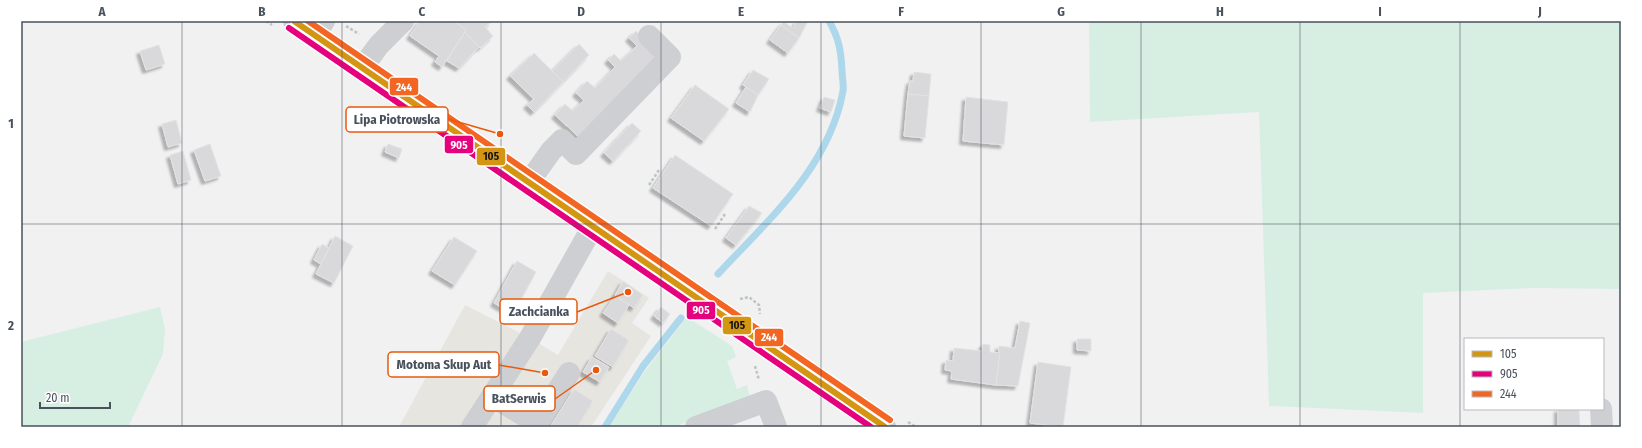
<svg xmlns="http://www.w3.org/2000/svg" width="1642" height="448" font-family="'Fira Sans Condensed',sans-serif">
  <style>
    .commercial { fill: #e6e5e0 }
    .green { fill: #d7efe3 }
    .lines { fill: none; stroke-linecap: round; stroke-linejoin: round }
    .stream { stroke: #add8eb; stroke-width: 7 }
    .building { fill: #d9d9db; stroke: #e3e3e4; filter: url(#shadow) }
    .path { stroke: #bbc6c3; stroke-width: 2.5; stroke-dasharray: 3 2; stroke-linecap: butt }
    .minor { stroke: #cdcfd2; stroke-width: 22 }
    .major { stroke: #c9cccf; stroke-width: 22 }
    .bus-1-casing { stroke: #fff; stroke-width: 9 }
    .bus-2-casing { stroke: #fff; stroke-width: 9 }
    .bus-3-casing { stroke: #fff; stroke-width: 9 }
    .bus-1 { stroke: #d49513; stroke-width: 6 }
    .bus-2 { stroke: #e5007d; stroke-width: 6 }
    .bus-3 { stroke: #f26522; stroke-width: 6 }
    .grid { fill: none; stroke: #49515d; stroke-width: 1; stroke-opacity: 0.55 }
    .leader { fill: none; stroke: #e8590c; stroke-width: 1.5 }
    .callout-dot { fill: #e8590c; stroke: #fff; stroke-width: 1.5 }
    .callout { fill: #fff; stroke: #e8590c; stroke-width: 1.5 }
    .callout-label { font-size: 13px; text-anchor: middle; font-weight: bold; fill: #49515d }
    .line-badge { stroke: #fff; stroke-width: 1.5 }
    .badge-label { font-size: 11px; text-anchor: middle; font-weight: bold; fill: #fff }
    .pale-badge-label { font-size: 11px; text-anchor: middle; font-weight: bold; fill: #111 }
    .neatline { fill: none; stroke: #49515d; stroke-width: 1.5 }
    .grid-label { font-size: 13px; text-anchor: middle; font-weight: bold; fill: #49515d }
  </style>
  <defs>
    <filter id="shadow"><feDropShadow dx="-3.5" dy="3.5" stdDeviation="1" flood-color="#0004"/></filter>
  </defs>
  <rect width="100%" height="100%" fill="#f2f1f1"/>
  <path class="commercial" d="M608 271 649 298 632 323 651 336 591 427H399L465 305 530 338 558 355Z"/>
  <g class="green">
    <path d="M1089 21H1621V289L1534 288 1423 293V413L1269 406 1259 112 1090 122Z"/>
    <path d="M160 307 165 329 163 354 128 427H21V342Z"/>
    <path d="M687 317 732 346 736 357 727 361 737 389 747 385 750 397 674 427H609L645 371Z"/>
  </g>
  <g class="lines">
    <g class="stream">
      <path d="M718 274C768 220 829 168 843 91 844 85 842 77 842 70 841 51 839 38 829 21"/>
      <path d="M605 427 643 366 681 318"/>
    </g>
  </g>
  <g class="building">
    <path d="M420 21H453L466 30 442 67 435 62 439 56 410 36Z"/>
    <path d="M453 21H492L485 27 493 36 480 48 465 32 466 30Z"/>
    <path d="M797 21H808L799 38 781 25 784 22 793 28Z"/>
    <path d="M781 25 799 38 788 53 770 40Z"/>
    <path d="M636 31 660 55 580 138 555 115 565 104 573 111 584 100 576 93 587 81 595 88 615 67 608 60 614 54 621 61 637 46 629 38Z"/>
    <path d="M465 32 479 47 459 68 447 61Z"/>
    <path d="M579 44 589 55 563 82 552 71Z"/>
    <path d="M159 45 165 64 146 70 140 51Z"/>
    <path d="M534 53 563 82 534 112 527 105 534 99 510 76Z"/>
    <path d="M753 70 769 79 758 95 743 85Z"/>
    <path d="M914 72 931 74 929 96 908 94 910 81H913Z"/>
    <path d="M695 85 729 109 704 141 671 118Z"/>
    <path d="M746 87 758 95 750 112 736 103Z"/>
    <path d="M908 94 929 96 925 138 904 136Z"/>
    <path d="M824 97 835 100 831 112 820 108Z"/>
    <path d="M966 97 1008 102 1004 145 963 141Z"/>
    <path d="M176 120 182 143 168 147 162 124Z"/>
    <path d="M632 123 641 131 613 161 604 153Z"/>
    <path d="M210 144 221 176 205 181 194 150Z"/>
    <path d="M388 144 402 149 399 158 385 152Z"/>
    <path d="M183 151 191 180 178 184 170 155Z"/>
    <path d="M675 155 733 194 711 226 653 188Z"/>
    <path d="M749 206 762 213 736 245 726 238Z"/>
    <path d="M335 236 353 246 334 283 316 274Z"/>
    <path d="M454 237 477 251 455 285 432 271Z"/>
    <path d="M322 244 329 248 321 264 314 260Z"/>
    <path d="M517 261 536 272 513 314 494 303Z"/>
    <path d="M623 281 643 295 634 308 615 295Z"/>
    <path d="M615 296 629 305 618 323 603 313Z"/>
    <path d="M661 307 670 314 663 323 654 316Z"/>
    <path d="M1020 321 1030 323 1018 386 996 385 999 346 1015 348Z"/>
    <path d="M611 329 629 340 613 367 595 356Z"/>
    <path d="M1077 339H1091V351L1077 350Z"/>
    <path d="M983 344 990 345V352L1000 353 996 385 951 379 952 371 945 370 946 360 953 361 954 348 982 351Z"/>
    <path d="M592 357 609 367 600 382 583 372Z"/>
    <path d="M1038 362 1071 367 1063 427 1030 423Z"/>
    <path d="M574 389 593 401 577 427H550Z"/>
    <path d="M1558 409H1579L1580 427H1558Z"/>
  </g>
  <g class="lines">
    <g class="path">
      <path d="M266 21 272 25"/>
      <path d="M346 26 359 34"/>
      <path d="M649 185 659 170"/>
      <path d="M715 229 725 214"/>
      <path d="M740 299 749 297 759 305 760 314"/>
      <path d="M755 366 759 380"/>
      <path d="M908 422 916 427"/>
    </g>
    <g class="minor">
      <path d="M314 35 324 21"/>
      <path d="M362 68 379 45 403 21"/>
      <path d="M529 182 551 151 562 140 576 154 670 57 649 36"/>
      <path d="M492 396 537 423 569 373"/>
      <path d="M1601 409 1602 427"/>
      <path d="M472 427 530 338 593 226"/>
      <path d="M696 427 766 401 776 427"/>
    </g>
    <path class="major" d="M294 21 885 427"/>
    <defs>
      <path id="bus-1" d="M294 21 885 427"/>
      <path id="bus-2" d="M289 28 871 427"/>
      <path id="bus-3" d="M308 21 890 420"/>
    </defs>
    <use href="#bus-1" class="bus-1-casing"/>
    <use href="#bus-2" class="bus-2-casing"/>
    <use href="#bus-3" class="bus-3-casing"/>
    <use href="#bus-1" class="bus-1"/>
    <use href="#bus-2" class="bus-2"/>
    <use href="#bus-3" class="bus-3"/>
  </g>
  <path class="grid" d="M182 21V427M342 21V427M501 21V427M661 21V427M821 21V427M981 21V427M1141 21V427M1300 21V427M1460 21V427M21 224H1621"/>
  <path class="leader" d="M500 134L448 119M628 292L577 312M545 373L499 365M596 370L555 399"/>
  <g class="callout-dot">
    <circle cx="500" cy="134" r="4"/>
    <circle cx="628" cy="292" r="4"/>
    <circle cx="545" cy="373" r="4"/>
    <circle cx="596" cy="370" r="4"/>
  </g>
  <g class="callout">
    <rect x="346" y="107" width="102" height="25" rx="4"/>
    <rect x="500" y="299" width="77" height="25" rx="4"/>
    <rect x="388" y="352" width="111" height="25" rx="4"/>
    <rect x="484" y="386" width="71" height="25" rx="4"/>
  </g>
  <g class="callout-label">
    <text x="397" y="124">Lipa Piotrowska</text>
    <text x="539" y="316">Zachcianka</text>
    <text x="444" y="369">Motoma Skup Aut</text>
    <text x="519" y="403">BatSerwis</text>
  </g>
  <g class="line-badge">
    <rect x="389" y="77" width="30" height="19" rx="4" fill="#f26522"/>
    <rect x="444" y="135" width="30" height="19" rx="4" fill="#e5007d"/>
    <rect x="476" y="147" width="30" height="19" rx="4" fill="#d49513"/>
    <rect x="686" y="301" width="30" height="19" rx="4" fill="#e5007d"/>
    <rect x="722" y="316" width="30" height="19" rx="4" fill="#d49513"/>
    <rect x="754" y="328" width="30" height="19" rx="4" fill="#f26522"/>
  </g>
  <g class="badge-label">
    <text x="404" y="91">244</text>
    <text x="459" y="149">905</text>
    <text x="701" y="314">905</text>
    <text x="769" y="341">244</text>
  </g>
  <g class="pale-badge-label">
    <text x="491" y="160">105</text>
    <text x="737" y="329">105</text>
  </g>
  <rect width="1642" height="448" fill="none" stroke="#ffffff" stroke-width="44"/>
  <rect x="1464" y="338" width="140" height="72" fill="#ffffff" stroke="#b6b9be"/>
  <rect x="1472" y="351" width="20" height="6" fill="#d49513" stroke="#b6b9be"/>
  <text x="1500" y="358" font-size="12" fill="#49515d">105</text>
  <rect x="1472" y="371" width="20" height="6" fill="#e5007d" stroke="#b6b9be"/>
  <text x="1500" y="378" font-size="12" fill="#49515d">905</text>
  <rect x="1472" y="391" width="20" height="6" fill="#f26522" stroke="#b6b9be"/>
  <text x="1500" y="398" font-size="12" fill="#49515d">244</text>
  <path d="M40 402v6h70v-6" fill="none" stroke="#49515d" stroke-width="2"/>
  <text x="46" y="402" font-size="12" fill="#49515d" stroke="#ffffff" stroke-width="3" paint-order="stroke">20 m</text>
  <rect x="22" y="22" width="1598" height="404" class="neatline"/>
  <g class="grid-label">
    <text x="102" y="16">A</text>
    <text x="262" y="16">B</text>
    <text x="422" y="16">C</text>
    <text x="581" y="16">D</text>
    <text x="741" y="16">E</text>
    <text x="901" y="16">F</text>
    <text x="1061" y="16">G</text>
    <text x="1220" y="16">H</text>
    <text x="1380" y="16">I</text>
    <text x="1540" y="16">J</text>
    <text x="11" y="128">1</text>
    <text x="11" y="330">2</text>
  </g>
</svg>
